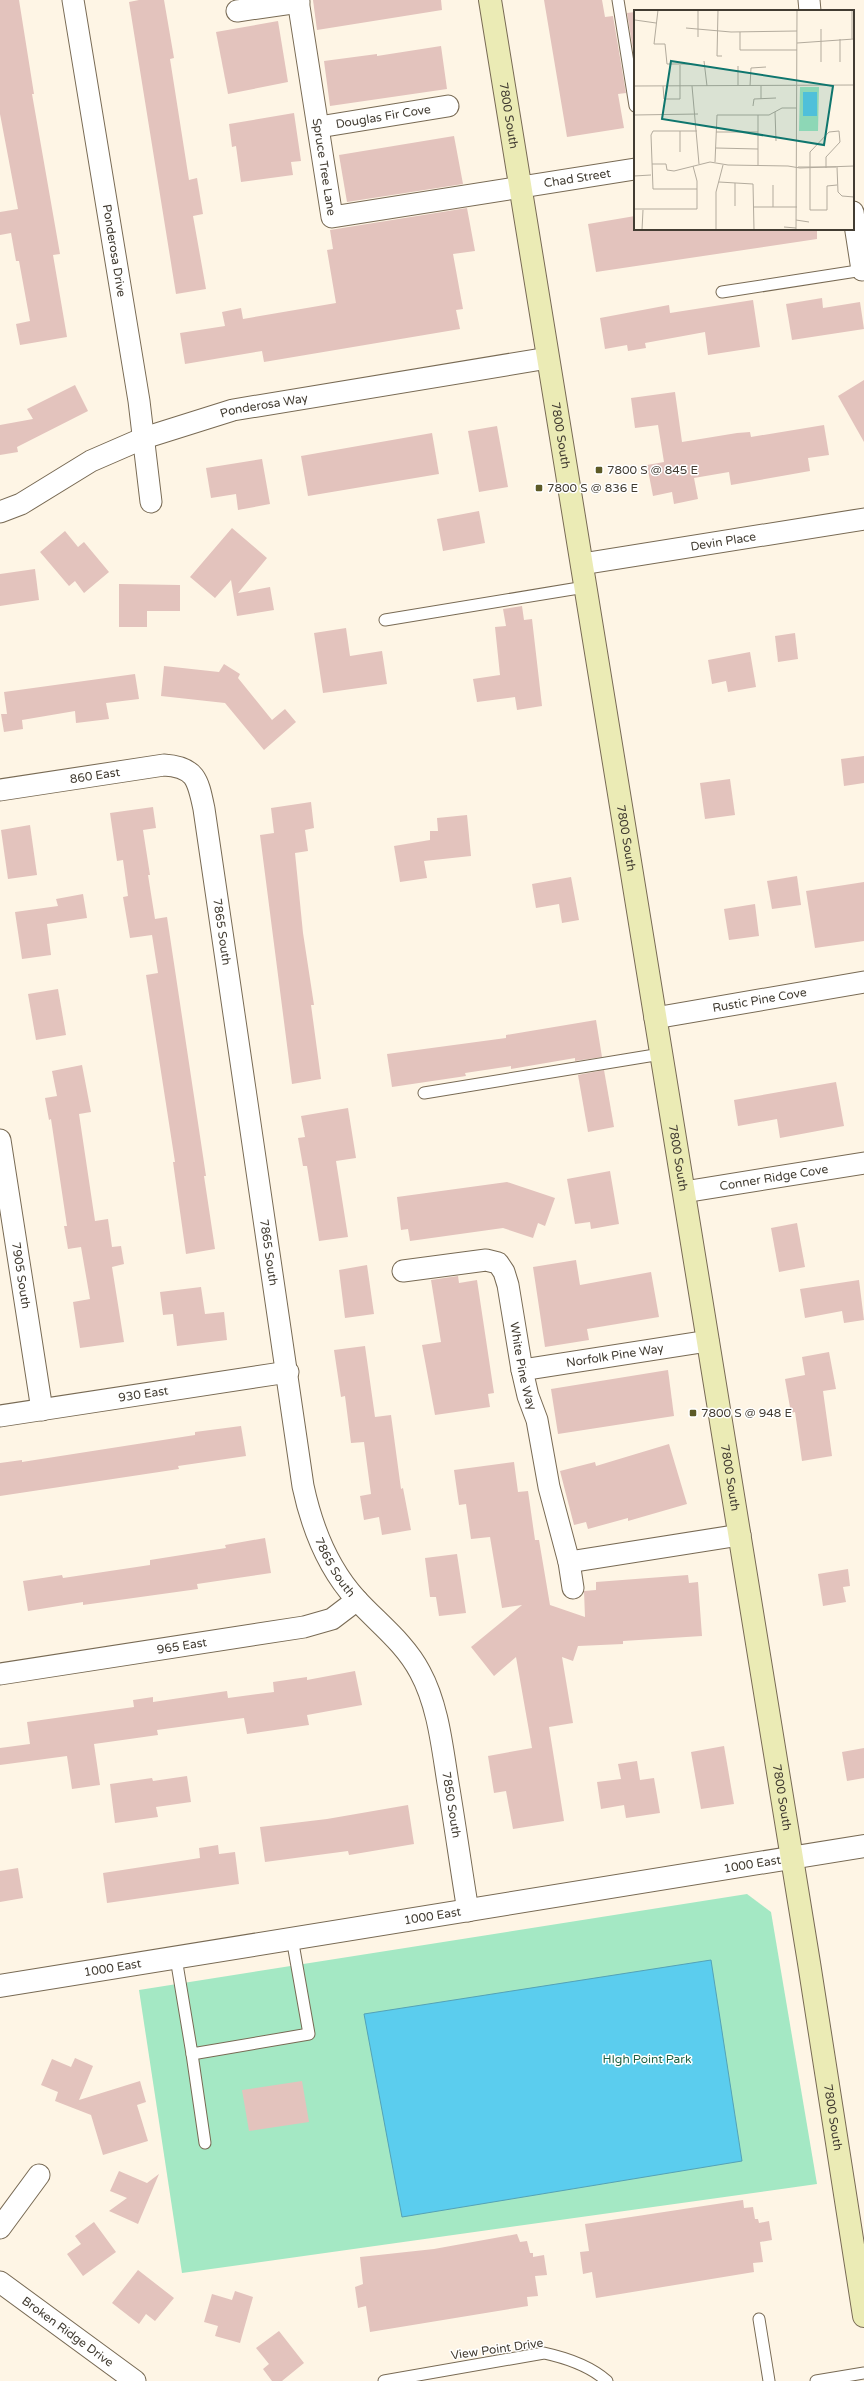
<svg xmlns="http://www.w3.org/2000/svg" width="864" height="2381" font-family="'Varela Round',sans-serif">
  <style>
    .green { fill: #a4e8c4 }
    .water { fill: #5bcdee; stroke: #54a2b6 }
    .building { fill: #e3c3bd }
    .lines { fill: none; stroke-linecap: round; stroke-linejoin: round }
    .service-casing { stroke: #786a54; stroke-width: 13 }
    .minor-casing { stroke: #786a54; stroke-width: 23 }
    .tertiary-casing { stroke: #786a54; stroke-width: 24 }
    .secondary-casing { stroke: #786a54; stroke-width: 24 }
    .service { stroke: #fff; stroke-width: 11 }
    .minor { stroke: #fff; stroke-width: 21 }
    .tertiary { stroke: #fff; stroke-width: 22 }
    .secondary { stroke: #ebebb5; stroke-width: 22 }
    .poi-dot { fill: #5c5a26; stroke: #fff; stroke-width: 1.5 }
    .labels { text-anchor: middle; stroke-width: 3; stroke-linejoin: round; paint-order: stroke }
    .street-label { font-size: 12px; fill: #423c32; stroke: #fff }
    .poi-label { font-size: 12px; fill: #423c32; stroke: #fff; text-anchor: start }
    .park-label { font-size: 12px; fill: #1c6243; stroke: #fff }
    .inset-road { fill: none; stroke: #b3ab9d; stroke-width: 1 }
    .view { fill: #0f766e; fill-opacity: 0.15; stroke: #0f766e; stroke-width: 2 }
    .inset-edge { fill: none; stroke: #423c32; stroke-width: 2 }
  </style>
  <rect width="100%" height="100%" fill="#fef5e5"/>
  <path class="green" d="M747 1894 771 1912 817 2184 182 2273 139 1990Z"/>
  <path class="water" d="M711 1960 742 2161 402 2217 364 2014Z"/>
  <g class="building">
    <path d="M0 0H19L34 94H32L60 254 53 255 67 337 20 345 16 324 30 321 19 261H16L11 233 0 235V212L18 209 0 114Z"/>
    <path d="M139 0H164L174 58 170 59 189 180 197 178 203 214 193 216 206 289 176 294 129 2Z"/>
    <path d="M313 0H441L442 10 317 30Z"/>
    <path d="M544 0H602L605 17 613 16 626 93 618 94 624 128 567 137Z"/>
    <path d="M635 12V62L627 13Z"/>
    <path d="M278 21 288 82 228 94 216 32Z"/>
    <path d="M441 46 447 89 330 106 324 61 377 54V56Z"/>
    <path d="M294 113 301 161 291 162 293 175 241 182 236 146 232 147 229 124Z"/>
    <path d="M454 136 463 184 347 202 339 155Z"/>
    <path d="M467 208 475 251 453 254 463 309 456 310 460 329 264 362 262 351 185 364 180 333 225 326 222 312 241 308 243 319 336 303 327 250 333 249 330 230Z"/>
    <path d="M635 216V229H817V239L596 272 588 224Z"/>
    <path d="M822 298 823 308 860 302 864 329 792 340 786 304Z"/>
    <path d="M753 300 760 347 708 355 705 332 645 343 646 348 628 351 627 345 605 349 600 318 669 305 670 313Z"/>
    <path d="M864 380V442L838 396Z"/>
    <path d="M75 385 88 411 17 447 18 452 0 455V425L33 419 27 409Z"/>
    <path d="M675 392 682 442 737 433 750 432 751 437 824 425 829 455 808 458 810 471 731 485 729 472 694 478 698 499 674 504 672 492 653 496 647 465 664 462 658 425 635 428 631 398Z"/>
    <path d="M497 426 508 487 479 492 468 431Z"/>
    <path d="M432 433 439 474 308 496 301 456Z"/>
    <path d="M262 459 270 504 238 510 236 494 211 498 206 468Z"/>
    <path d="M479 511 485 543 443 551 437 519Z"/>
    <path d="M232 528 267 558 238 593 270 587 274 610 237 616 231 580 215 598 190 577Z"/>
    <path d="M65 531 78 547 84 542 109 572 84 593 75 581 69 586 40 552Z"/>
    <path d="M35 569 39 600 0 606V574Z"/>
    <path d="M119 584 180 585V611H147V627H119Z"/>
    <path d="M522 606 524 620 532 619 542 706 517 710 515 697 477 702 473 679 500 675 495 627 506 626 503 609Z"/>
    <path d="M346 628 350 656 382 651 387 684 323 693 314 633Z"/>
    <path d="M795 633 798 659 778 662 775 636Z"/>
    <path d="M750 652 756 687 728 692 726 681 712 684 708 660Z"/>
    <path d="M224 664 240 674 238 678 272 720 285 709 296 722 264 750 225 703 161 696 164 666 219 672Z"/>
    <path d="M135 674 139 699 106 703 109 719 76 723 75 711 22 720 23 729 4 732 1 714H7L4 692Z"/>
    <path d="M864 756V783L844 786 841 759Z"/>
    <path d="M730 779 735 815 705 819 700 783Z"/>
    <path d="M311 802 314 828 305 830 308 851 295 853 303 933 314 1005H311L321 1079 292 1084 260 835 274 833 271 808Z"/>
    <path d="M153 807 156 828 143 830 150 875H148L155 919 167 917 206 1176H204L215 1249 186 1254 173 1162H175L146 975 158 973 152 935 130 938 123 897 128 896 123 860 117 861 110 813Z"/>
    <path d="M467 815 471 856 424 861 427 878 400 882 394 846 430 840V831H438L437 818Z"/>
    <path d="M30 825 37 875 8 879 1 830Z"/>
    <path d="M797 876 801 905 772 909 767 881Z"/>
    <path d="M571 877 579 920 562 923 559 904 536 908 532 884Z"/>
    <path d="M864 882V941L815 948 806 891Z"/>
    <path d="M83 894 87 918 47 924 51 955 22 959 15 912 58 906 56 899Z"/>
    <path d="M755 904 759 936 729 940 724 909Z"/>
    <path d="M58 989 66 1035 36 1040 28 994Z"/>
    <path d="M596 1020 602 1057 575 1061V1058L511 1069V1066L465 1073 466 1076 392 1087 387 1054 506 1038V1035Z"/>
    <path d="M82 1065 91 1112 79 1114 95 1221 108 1219 112 1247 121 1246 124 1264 112 1267 124 1342 80 1348 73 1302 90 1299 81 1247 68 1249 64 1226H67L51 1119 49 1120 45 1098 57 1096 52 1071Z"/>
    <path d="M604 1070 614 1127 588 1132 578 1075Z"/>
    <path d="M836 1082 844 1126 780 1138 777 1119 738 1126 734 1100Z"/>
    <path d="M348 1108 356 1158 336 1161 348 1237 319 1241 307 1166H303L298 1138 305 1137 301 1116Z"/>
    <path d="M610 1171 619 1224 591 1229 590 1222 575 1224 567 1179Z"/>
    <path d="M507 1182 555 1198 545 1226 538 1223 533 1238 503 1228 410 1241 408 1229 401 1230 397 1197Z"/>
    <path d="M797 1223 805 1267 779 1272 771 1228Z"/>
    <path d="M576 1260 580 1285 651 1272 659 1317 587 1329 589 1340 545 1347 533 1267Z"/>
    <path d="M367 1265 374 1314 345 1318 339 1270Z"/>
    <path d="M458 1276 459 1283 477 1280 494 1393 488 1394 490 1407 435 1415 422 1345 441 1342 431 1280Z"/>
    <path d="M859 1280 864 1320 844 1323 842 1311 805 1318 800 1289Z"/>
    <path d="M201 1287 205 1314 224 1312 227 1340 177 1346 173 1314 163 1315 160 1292Z"/>
    <path d="M365 1346 375 1417 391 1415 401 1489 403 1488 411 1530 382 1535 379 1517 364 1520 360 1496 371 1494 364 1442 351 1443 345 1396 341 1397 334 1350Z"/>
    <path d="M829 1352 836 1389 823 1391 832 1456 802 1461 795 1412 791 1413 785 1379 805 1375 802 1357Z"/>
    <path d="M668 1370 674 1416 558 1434 551 1389Z"/>
    <path d="M241 1426 246 1456 178 1466 179 1469 0 1496V1463L22 1460V1462L195 1435V1432Z"/>
    <path d="M669 1444 687 1504 628 1521V1518L588 1529 586 1522 574 1525 560 1471 595 1462 596 1466Z"/>
    <path d="M514 1462 518 1492 528 1491 535 1540H539L550 1605 585 1617 584 1591 596 1590V1582L688 1575 689 1583 698 1582 702 1636 623 1641V1644L578 1646 573 1661 562 1657 573 1723 549 1727 564 1821 513 1829 506 1791 494 1793 488 1756 532 1748 516 1657 494 1676 471 1647 522 1605 502 1608 490 1537 471 1539 466 1504 459 1505 454 1470Z"/>
    <path d="M265 1538 271 1573 197 1584 198 1589 83 1605V1602L28 1611 23 1581 62 1575 63 1578 150 1565V1560L226 1548 225 1545Z"/>
    <path d="M457 1554 466 1613 439 1616 436 1597H430L425 1558Z"/>
    <path d="M848 1569 850 1586 843 1587 846 1602 823 1606 818 1574Z"/>
    <path d="M355 1671 362 1705 307 1715 309 1725 247 1734 244 1718 157 1730 158 1735 94 1744 100 1785 72 1789 67 1756 0 1765V1748L30 1744 27 1722 134 1707 133 1700 153 1697V1702L227 1691 228 1698 274 1692 273 1682 307 1677V1680Z"/>
    <path d="M724 1746 734 1804 701 1809 691 1752Z"/>
    <path d="M864 1748V1778L847 1781 842 1752Z"/>
    <path d="M637 1761 640 1780 654 1778 660 1813 626 1818 624 1805 601 1809 597 1782 621 1779 618 1764Z"/>
    <path d="M187 1776 191 1802 156 1807 158 1817 115 1823 110 1784 152 1778 153 1781Z"/>
    <path d="M408 1805 414 1844 349 1855 348 1851 265 1862 260 1827 327 1819Z"/>
    <path d="M218 1845 219 1854 235 1852 239 1884 107 1903 103 1873 200 1858 199 1848Z"/>
    <path d="M18 1868 23 1898 0 1902V1871Z"/>
    <path d="M75 2058 93 2066 79 2100 140 2081 146 2102 137 2105 148 2141 103 2155 91 2115 55 2101 58 2092 41 2085 52 2059 71 2067Z"/>
    <path d="M302 2081 309 2122 249 2131 242 2090Z"/>
    <path d="M119 2171 147 2183 159 2174 138 2224 109 2211 127 2198 110 2191Z"/>
    <path d="M743 2200 744 2208 753 2207 755 2219H758L759 2223 769 2221 772 2240 760 2242 763 2262 753 2263 754 2272 596 2298 592 2272 583 2274 580 2252 589 2251 585 2224Z"/>
    <path d="M94 2222 116 2252 83 2276 67 2254 81 2244 75 2236Z"/>
    <path d="M517 2234 520 2242 527 2241 530 2253H533V2257L544 2255 547 2275 535 2276 538 2296 527 2297 528 2306 370 2332 366 2306 358 2308 355 2287 363 2284 360 2257 434 2249Z"/>
    <path d="M138 2270 174 2298 155 2321 146 2314 139 2324 112 2303Z"/>
    <path d="M235 2291 253 2297 240 2343 215 2336 218 2326 204 2322 212 2294 232 2300Z"/>
    <path d="M279 2331 304 2363 282 2381H272L263 2369 269 2364 256 2348Z"/>
  </g>
  <g class="lines">
    <defs>
      <g id="service">
        <path d="M618 0 635 106"/>
        <path d="M722 292 864 270"/>
        <path d="M385 620 585 587"/>
        <path d="M424 1093 661 1054"/>
        <path d="M176 1958 192 2054 309 2034 292 1938"/>
        <path d="M192 2054 205 2143"/>
        <path d="M759 2319 769 2381"/>
        <path d="M384 2381 544 2353C567 2358 590 2366 607 2381"/>
        <path d="M816 2381 864 2373"/>
      </g>
      <g id="minor">
        <path id="s1" d="M73 0 139 401 151 502"/>
        <path id="s2" d="M298 0 332 217 635 169"/>
        <path d="M809 0 810 11"/>
        <path d="M237 11 299 2"/>
        <path id="s3" d="M319 127 448 106"/>
        <path d="M853 212 862 270"/>
        <path id="s4" d="M0 512 21 504 91 461 144 438 233 410 548 358"/>
        <path id="s5" d="M582 564 864 519"/>
        <path id="s6" d="M0 790 164 765C196 767 198 780 204 809L303 1486C312 1528 327 1567 356 1599 378 1623 405 1643 420 1672 438 1705 442 1746 448 1783 455 1825 461 1868 468 1911"/>
        <path id="s7" d="M655 1018 864 982"/>
        <path id="s8" d="M0 1140 42 1410"/>
        <path id="s9" d="M684 1192 864 1163"/>
        <path id="s10" d="M403 1271 486 1260 498 1263 504 1272 508 1285 522 1370 528 1396 537 1420 549 1487 569 1562 573 1588"/>
        <path id="s11" d="M522 1370 708 1341"/>
        <path id="s12" d="M0 1416 288 1372"/>
        <path d="M569 1562 740 1535"/>
        <path id="s13" d="M0 1674 304 1627 332 1619 357 1600"/>
        <path d="M0 2228 39 2175"/>
        <path id="s14" d="M0 2282 135 2381"/>
      </g>
      <g id="tertiary">
        <path id="s15" d="M0 1986 864 1846"/>
      </g>
      <g id="secondary">
        <path id="s16" d="M490 0 809 1963 864 2316"/>
      </g>
    </defs>
    <use href="#service" class="service-casing"/>
    <use href="#minor" class="minor-casing"/>
    <use href="#tertiary" class="tertiary-casing"/>
    <use href="#secondary" class="secondary-casing"/>
    <use href="#service" class="service"/>
    <use href="#minor" class="minor"/>
    <use href="#tertiary" class="tertiary"/>
    <use href="#secondary" class="secondary"/>
  </g>
  <g class="poi-dot">
    <rect x="595" y="466" width="8" height="8" rx="2"/>
    <rect x="535" y="484" width="8" height="8" rx="2"/>
    <rect x="689" y="1409" width="8" height="8" rx="2"/>
  </g>
  <g class="labels">
    <g class="street-label">
      <text dy="4" stroke="none"><textPath href="#s16" startOffset="117">7800 South</textPath></text>
      <text dy="4" stroke="none"><textPath href="#s3" startOffset="65">Douglas Fir Cove</textPath></text>
      <text dy="4" stroke="none"><textPath href="#s2" startOffset="169">Spruce Tree Lane</textPath></text>
      <text dy="4" stroke="none"><textPath href="#s2" startOffset="468">Chad Street</textPath></text>
      <text dy="4" stroke="none"><textPath href="#s1" startOffset="254">Ponderosa Drive</textPath></text>
      <text dy="4" stroke="none"><textPath href="#s4" startOffset="287">Ponderosa Way</textPath></text>
      <text dy="4" stroke="none"><textPath href="#s16" startOffset="441">7800 South</textPath></text>
      <text dy="4" stroke="none"><textPath href="#s5" startOffset="143">Devin Place</textPath></text>
      <text dy="4" stroke="none"><textPath href="#s6" startOffset="96">860 East</textPath></text>
      <text dy="4" stroke="none"><textPath href="#s16" startOffset="849">7800 South</textPath></text>
      <text dy="4" stroke="none"><textPath href="#s6" startOffset="357">7865 South</textPath></text>
      <text dy="4" stroke="none"><textPath href="#s7" startOffset="106">Rustic Pine Cove</textPath></text>
      <text dy="4" stroke="none"><textPath href="#s16" startOffset="1173">7800 South</textPath></text>
      <text dy="4" stroke="none"><textPath href="#s9" startOffset="91">Conner Ridge Cove</textPath></text>
      <text dy="4" stroke="none"><textPath href="#s6" startOffset="681">7865 South</textPath></text>
      <text dy="4" stroke="none"><textPath href="#s8" startOffset="137">7905 South</textPath></text>
      <text dy="4" stroke="none"><textPath href="#s11" startOffset="94">Norfolk Pine Way</textPath></text>
      <text dy="4" stroke="none"><textPath href="#s10" startOffset="203">White Pine Way</textPath></text>
      <text dy="4" stroke="none"><textPath href="#s12" startOffset="145">930 East</textPath></text>
      <text dy="4" stroke="none"><textPath href="#s16" startOffset="1497">7800 South</textPath></text>
      <text dy="4" stroke="none"><textPath href="#s6" startOffset="1005">7865 South</textPath></text>
      <text dy="4" stroke="none"><textPath href="#s13" startOffset="184">965 East</textPath></text>
      <text dy="4" stroke="none"><textPath href="#s16" startOffset="1821">7800 South</textPath></text>
      <text dy="4" stroke="none"><textPath href="#s6" startOffset="1278">7850 South</textPath></text>
      <text dy="4" stroke="none"><textPath href="#s15" startOffset="762">1000 East</textPath></text>
      <text dy="4" stroke="none"><textPath href="#s15" startOffset="438">1000 East</textPath></text>
      <text dy="4" stroke="none"><textPath href="#s15" startOffset="114">1000 East</textPath></text>
      <text dy="4" stroke="none"><textPath href="#s16" startOffset="2145">7800 South</textPath></text>
      <text dy="4" stroke="none"><textPath href="#s14" startOffset="84">Broken Ridge Drive</textPath></text>
      <text transform="translate(497 2349) rotate(-8)" y="4">View Point Drive</text>
    </g>
    <g class="poi-label">
      <text x="607" y="474">7800 S @ 845 E</text>
      <text x="547" y="492">7800 S @ 836 E</text>
      <text x="701" y="1417">7800 S @ 948 E</text>
    </g>
    <g class="park-label">
      <text x="647" y="2063">HIgh Point Park</text>
    </g>
  </g>
  <g transform="translate(634 10)">
    <rect width="220" height="220" fill="#fef5e5"/>
    <path d="M166 77H185L184 121H165Z" fill="#a4e8c4"/>
    <path d="M169 82H183V106H169Z" fill="#5bcdee"/>
    <path class="inset-road" d="M24 0 20 34H31L33 54H56M64 0V27M84 0 83 46H88M1 10 22 13M52 18 97 22 163 21M187 19V52M106 22V40H163M206 29V52M218 29V0M163 33 220 29M70 51 73 76M104 56V76M0 76 220 75M29 76 30 89H46V55M58 76 65 154M116 76 117 58 132 57M127 76V89M119 96 120 89 142 88M141 102 142 131M0 105 64 104M82 122H124M82 138 124 139M46 142V121M81 152 83 105H135L148 98H163M18 154H32L33 160 40 161 76 152 94 155 154 156 166 158 220 156M124 156V105M164 157H202M203 157 204 182 208 186 220 187M192 158V147L206 132 205 121 195 122 176 142V200H193V176L203 175M0 166 17 165M85 172 119 174 120 220M101 173V196M63 179H19L17 125 19 121H63M120 197H163M139 197V175M0 199H63V171L59 156M162 210 175 212M150 217 162 218M8 220 9 200M82 220V182L89 155M162 220 163 0"/>
    <path class="view" d="M37 51 199 76 190 135 28 109Z"/>
    <rect width="220" height="220" class="inset-edge"/>
  </g>
</svg>
